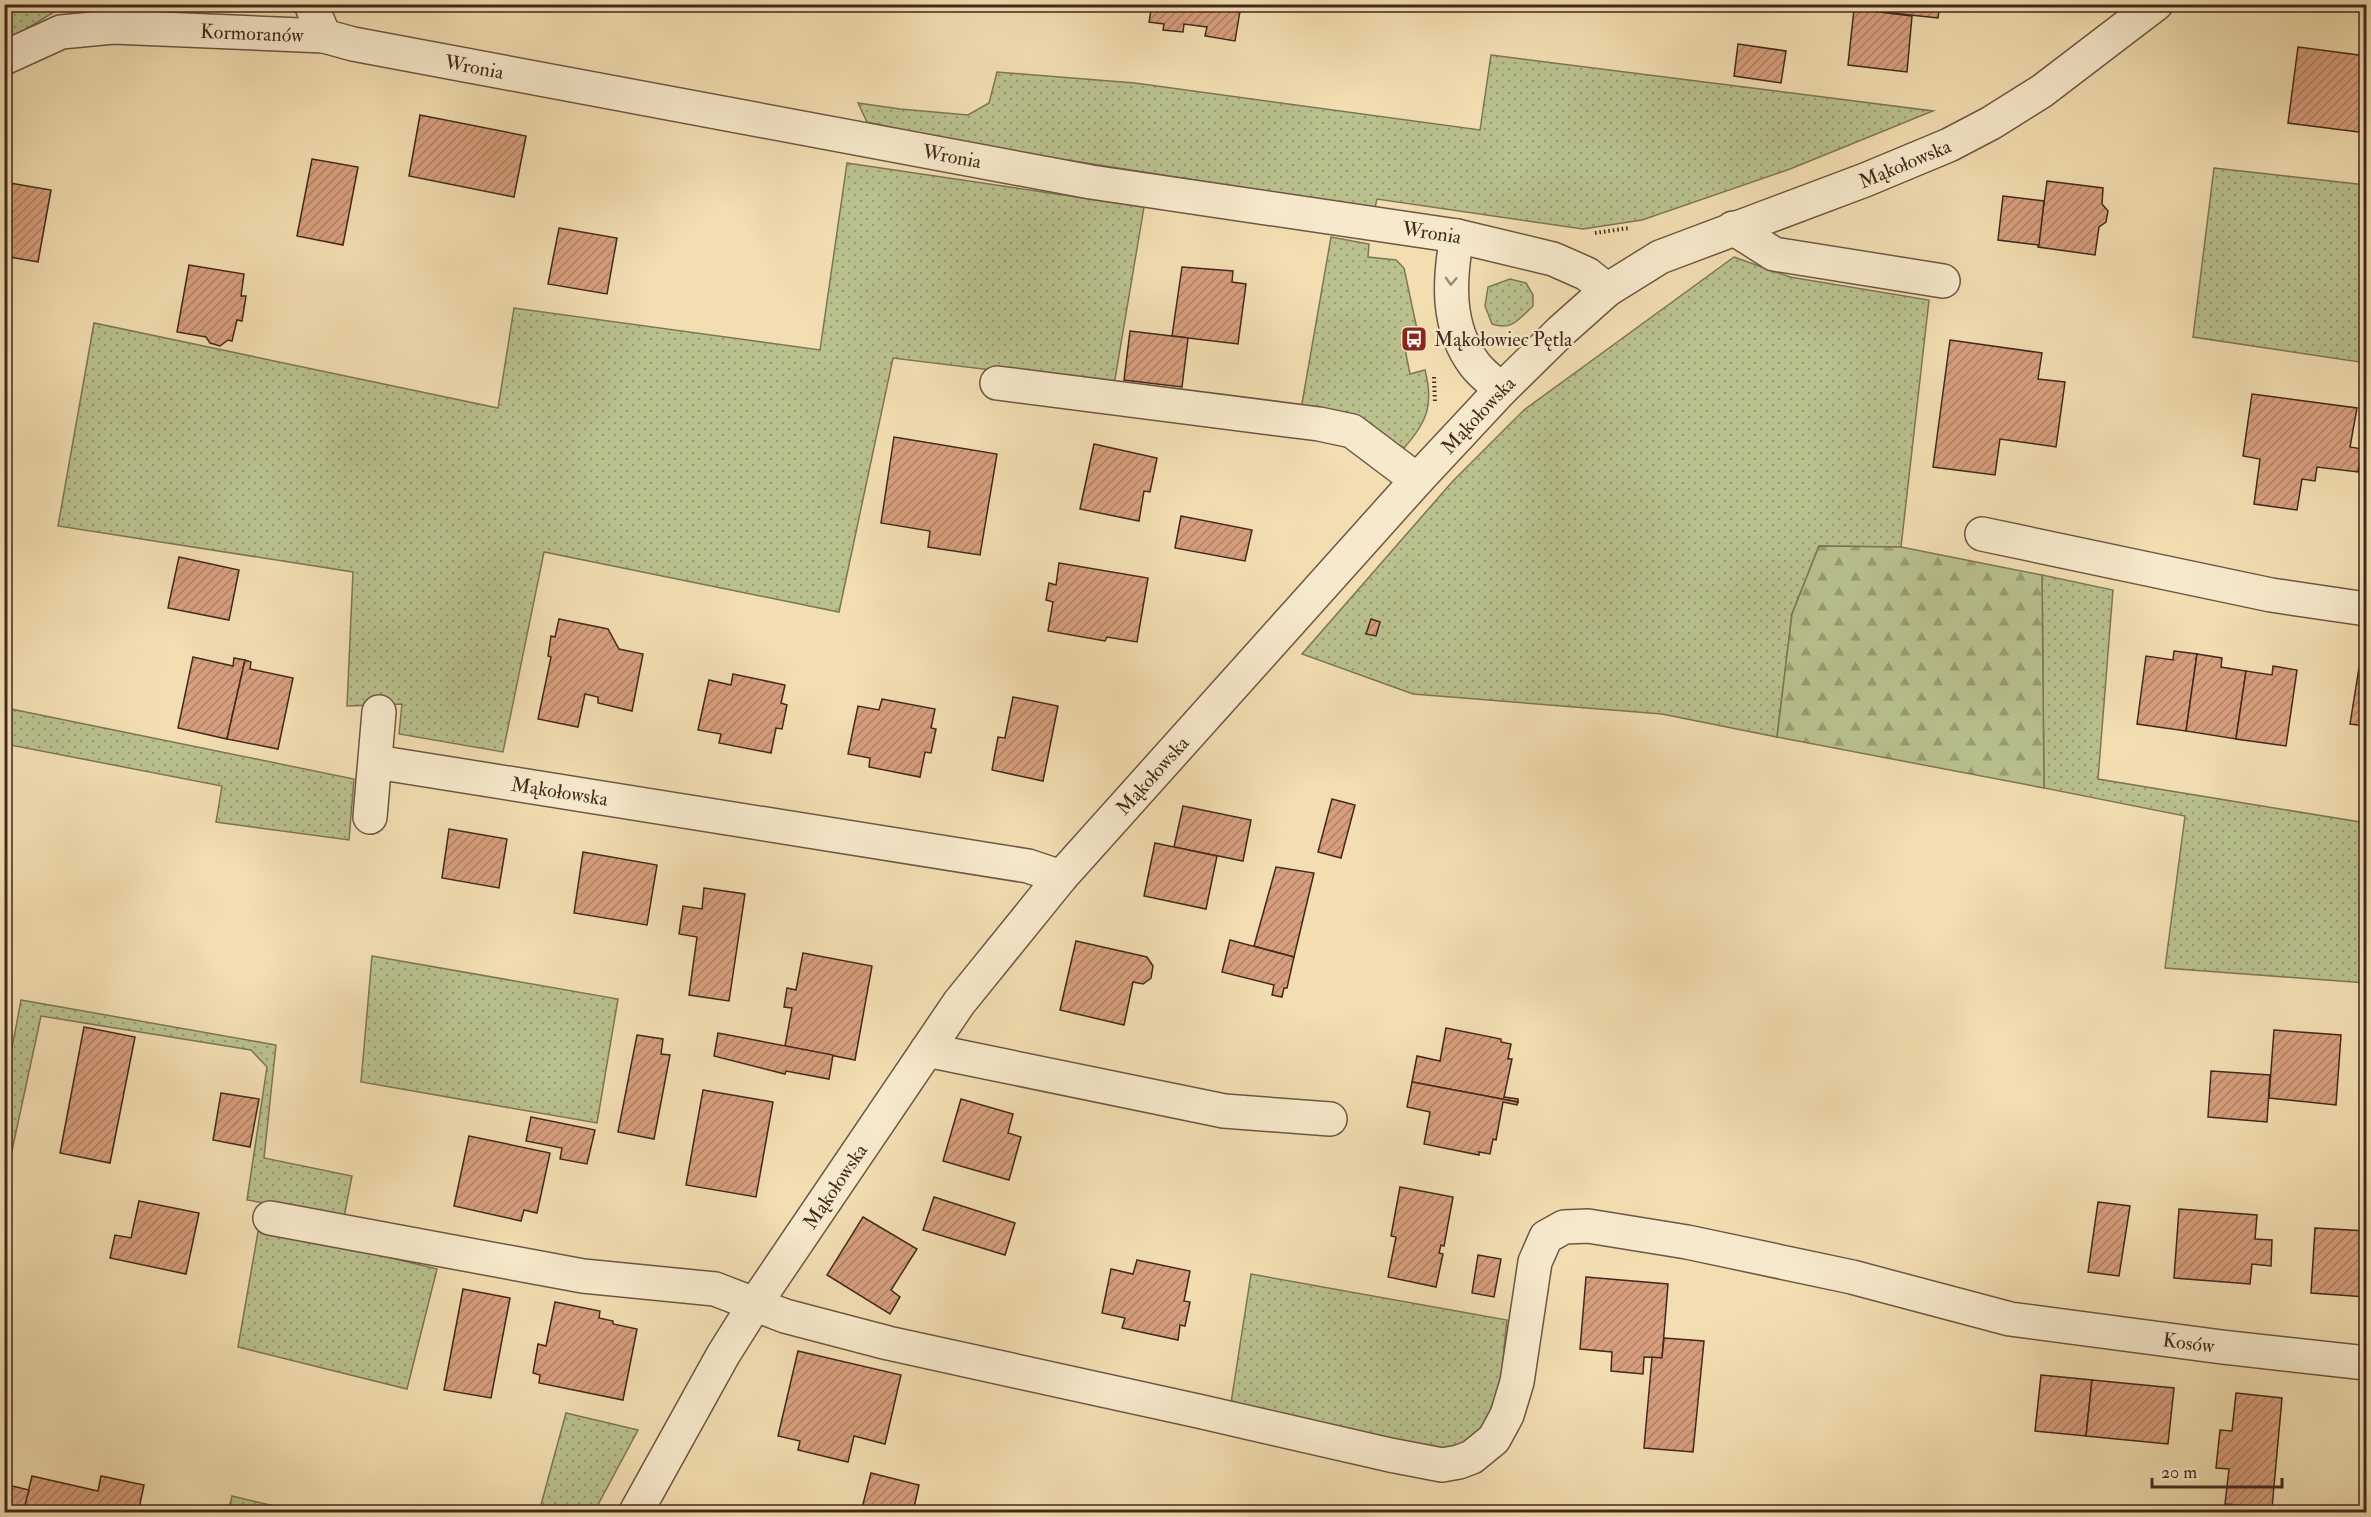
<svg xmlns="http://www.w3.org/2000/svg" width="2371" height="1517" font-family="'IM FELL Double Pica',serif">
  <style>
    .grass { fill: url(#grass-dots); stroke: #7e7556; stroke-width: 1.5 }
    .forest { fill: url(#forest-firs); stroke: #7e7556; stroke-width: 1.5 }
    .building { fill: url(#building-hatch); stroke: #42291e; stroke-width: 1.5 }
    .lines { fill: none; stroke-linecap: round; stroke-linejoin: round }
    .minor-casing { stroke: #6e5643; stroke-width: 36 }
    .path { stroke: #42291e; stroke-width: 4; stroke-dasharray: 1.5 3; stroke-linecap: butt }
    .minor { stroke: #f7eacc; stroke-width: 33 }
    .oneway { stroke: #9c8a75 }
    .labels { text-anchor: middle; stroke-width: 4.5; stroke-linejoin: round; paint-order: stroke }
    .street-label { font-size: 20px; fill: #42291e; stroke: #f7eacc }
    .poi-label { font-size: 20px; fill: #42291e; stroke: #f7eacc; text-anchor: start }
  </style>
  <defs>
    <pattern id="grass-dots" width="8" height="8" patternUnits="userSpaceOnUse" patternTransform="scale(1.5)"><rect width="8" height="8" fill="#b9c18d"/><path d="M2 2h.1M6 6h.1" fill="none" stroke="#989d73" stroke-width="1.8" stroke-linecap="round"/></pattern>
    <pattern id="forest-firs" width="22" height="20" patternUnits="userSpaceOnUse" patternTransform="scale(1.5)"><rect width="22" height="20" fill="#b9c18d"/><path d="M5 1l3.5 6h-7zM16 11l3.5 6h-7z" fill="#989d73"/></pattern>
    <pattern id="building-hatch" width="6" height="6" patternUnits="userSpaceOnUse" patternTransform="scale(1.5)"><rect width="6" height="6" fill="#d79f7d"/><path d="M-1 1l2-2M0 6l6-6M5 7l2-2" fill="none" stroke="#b08266"/></pattern>
  </defs>
  <rect width="100%" height="100%" fill="#f2deb1"/>
  <filter id="stains"><feTurbulence type="fractalNoise" baseFrequency=".00333" numOctaves="4"/><feColorMatrix values="0 0 0 0 .2 0 0 0 0 .09 0 0 0 0 .02 0 0 0 .5 -.17"/></filter>
  <radialGradient id="worn" r=".72"><stop offset=".6" stop-color="#630" stop-opacity="0"/><stop offset="1" stop-color="#630" stop-opacity=".3"/></radialGradient>
  <g class="grass">
    <path d="M5 5H54L59 9 5 42Z"/>
    <path d="M1491 55 1933 111 1790 169 1642 220 1583 229 1377 199 1375 208 977 146 867 122 858 103 900 109 968 115 989 103 997 72 1135 83 1480 130Z"/>
    <path d="M847 163 1144 207 1114 385 893 358 839 612 544 552 503 752 399 734 402 704 347 706 353 572 58 526 94 323 498 408 514 308 820 350Z"/>
    <path d="M2214 168 2366 185V363L2193 337Z"/>
    <path d="M1331 237 1369 244 1368 257 1396 260 1404 268 1417 329 1402 334 1410 374 1425 370C1434 405 1427 422 1404 448L1363 426 1300 415Z"/>
    <path d="M1734 257 1790 277 1929 300 1901 547 1819 546 1792 614 1777 737 1662 714 1413 694 1302 654 1452 482 1524 410Z"/>
    <path d="M1510 279 1526 283 1533 295V306C1519 319 1512 331 1492 324L1485 306 1488 287Z"/>
    <path d="M2042 575 2113 590 2098 779 2366 823V983L2165 968 2185 816 2044 788Z"/>
    <path d="M11 709 354 779 349 840 216 822 222 786 5 744Z"/>
    <path d="M372 956 618 999 597 1123 361 1082Z"/>
    <path d="M21 1000 276 1045 264 1158 352 1176 344 1217 247 1200 267 1067 251 1050 41 1016 5 1183V1085Z"/>
    <path d="M259 1226 437 1269 407 1389 238 1347Z"/>
    <path d="M1251 1274 1507 1320C1503 1349 1502 1411 1484 1432 1472 1447 1450 1450 1433 1453L1231 1403Z"/>
    <path d="M566 1413 638 1430 594 1512H539Z"/>
    <path d="M232 1496 300 1512H228Z"/>
  </g>
  <path class="forest" d="M1819 546 1901 547 2042 575 2044 788 1777 737 1792 614Z"/>
  <g class="building">
    <path d="M718 4H765L764 10Z"/>
    <path d="M1152 4 1241 5 1235 41 1205 36 1207 27 1184 24 1183 32 1163 30 1164 24 1149 22Z"/>
    <path d="M1854 4H1940L1938 18 1854 9Z"/>
    <path d="M1854 9 1912 16 1907 72 1848 65Z"/>
    <path d="M1738 44 1786 51 1781 83 1734 76Z"/>
    <path d="M2298 47 2366 56V133L2288 123Z"/>
    <path d="M420 115 526 136 514 197 409 176Z"/>
    <path d="M312 159 358 167 343 245 297 236Z"/>
    <path d="M2047 181 2103 188 2102 204 2108 211 2106 222 2099 227 2095 255 2038 247Z"/>
    <path d="M4 182 51 190 38 262 4 256Z"/>
    <path d="M2003 196 2044 201 2039 245 1998 240Z"/>
    <path d="M559 228 617 238 607 294 548 284Z"/>
    <path d="M189 265 244 274 241 296H246L242 321 237 320 232 341 228 340 220 346 210 343 206 337 177 332Z"/>
    <path d="M1182 267 1233 271 1232 282 1246 284 1238 344 1172 336Z"/>
    <path d="M1130 331 1188 338 1182 387 1124 380Z"/>
    <path d="M1950 340 2042 353 2038 379 2065 382 2056 447 2000 439 1995 475 1933 467Z"/>
    <path d="M2252 394 2357 408 2350 447 2362 449 2358 472 2317 467 2315 481 2302 479 2297 510 2254 504 2260 459 2243 456Z"/>
    <path d="M894 437 997 454 980 555 928 547 930 531 881 523Z"/>
    <path d="M1094 444 1157 458 1150 492 1144 491 1139 521 1080 509Z"/>
    <path d="M1181 516 1252 530 1245 561 1175 548Z"/>
    <path d="M179 557 239 570 229 620 168 608Z"/>
    <path d="M1059 563 1148 578 1137 642 1107 637 1105 641 1048 631 1053 602 1046 600 1049 583 1056 585Z"/>
    <path d="M559 619 608 629 619 649 643 654 632 711 598 703V697L585 694 578 727 538 719 551 657 548 656 551 636 555 637Z"/>
    <path d="M1371 619 1380 622 1376 636 1366 634Z"/>
    <path d="M2174 651 2197 654 2186 731 2137 724 2146 656 2173 660Z"/>
    <path d="M2197 654 2222 658 2221 667 2246 671 2236 739 2186 731Z"/>
    <path d="M193 657 233 666 234 658 245 660 227 739 178 728Z"/>
    <path d="M245 660 251 662 250 669 293 678 278 749 227 739Z"/>
    <path d="M2273 666 2297 670 2286 746 2236 739 2246 671 2272 675Z"/>
    <path d="M2359 668 2366 669V726L2350 724Z"/>
    <path d="M733 674 785 685 781 703 787 705 782 729 776 728 771 753 719 743 721 734 698 730 709 680 731 685Z"/>
    <path d="M1013 697 1058 706 1043 781 992 770 998 737 1005 738Z"/>
    <path d="M882 699 935 709 931 728 936 729 931 753 925 752 920 777 869 767 870 758 848 754 858 706 879 710Z"/>
    <path d="M1332 799 1355 805 1341 858 1318 852Z"/>
    <path d="M1183 806 1251 820 1243 861 1174 847Z"/>
    <path d="M449 829 507 839 499 888 442 878Z"/>
    <path d="M1155 843 1217 856 1206 909 1144 896Z"/>
    <path d="M583 852 657 865 647 925 574 913Z"/>
    <path d="M1276 867 1314 873 1294 957 1254 946Z"/>
    <path d="M704 888 745 894 729 1001 689 995 697 937 679 934 683 906 702 909Z"/>
    <path d="M1230 940 1294 957 1287 988H1284L1282 997 1272 995 1274 985 1222 972Z"/>
    <path d="M1076 941 1147 957 1153 966 1151 978 1143 984 1133 982 1124 1025 1060 1010Z"/>
    <path d="M803 953 872 966 855 1060 785 1046 792 1008 784 1007 787 988 796 990Z"/>
    <path d="M84 1027 135 1037 110 1163 60 1153Z"/>
    <path d="M1446 1028 1501 1039V1042L1511 1044 1508 1059H1512L1504 1097 1518 1099V1102L1412 1082 1417 1056 1440 1061Z"/>
    <path d="M2274 1030 2341 1035 2336 1105 2269 1098Z"/>
    <path d="M718 1033 833 1055 829 1079 786 1071 785 1074 714 1056Z"/>
    <path d="M637 1035 663 1039 661 1054 670 1055 654 1139 618 1132Z"/>
    <path d="M2211 1071 2270 1075 2267 1122 2208 1117Z"/>
    <path d="M1412 1082 1518 1102 1517 1105 1503 1102 1496 1140 1493 1139 1490 1154 1479 1152V1155L1424 1144 1430 1112 1407 1107Z"/>
    <path d="M703 1090 773 1102 756 1197 686 1185Z"/>
    <path d="M221 1093 259 1099 250 1147 213 1140Z"/>
    <path d="M961 1099 1013 1114 1008 1133 1021 1137 1009 1180 943 1161Z"/>
    <path d="M531 1117 595 1130 587 1164 560 1159 562 1148 526 1141Z"/>
    <path d="M469 1136 550 1153 537 1213 524 1210 521 1221 454 1206Z"/>
    <path d="M1400 1187 1453 1197 1444 1246 1441 1245 1439 1253 1443 1254 1436 1287 1388 1277 1396 1237 1391 1236Z"/>
    <path d="M934 1197 1015 1223 1005 1255 923 1230Z"/>
    <path d="M139 1201 199 1213 186 1274 110 1258 115 1235 131 1238Z"/>
    <path d="M2098 1202 2130 1206 2119 1276 2088 1272Z"/>
    <path d="M2179 1209 2257 1215 2255 1239 2272 1240 2271 1266 2252 1264 2250 1284 2174 1278Z"/>
    <path d="M863 1217 917 1249 891 1290 900 1297 890 1314 827 1275Z"/>
    <path d="M2315 1228 2366 1231V1297L2311 1293Z"/>
    <path d="M1478 1255 1501 1259 1494 1297 1472 1293Z"/>
    <path d="M1137 1260 1190 1271 1184 1301 1190 1302 1185 1326 1180 1325 1178 1340 1122 1328 1125 1318 1102 1313 1111 1269 1133 1274Z"/>
    <path d="M1586 1277 1668 1284 1662 1358 1644 1357 1643 1374 1611 1371 1612 1352 1580 1349Z"/>
    <path d="M463 1289 510 1298 491 1398 444 1390Z"/>
    <path d="M555 1302 600 1311 599 1318 613 1321V1324L637 1329 623 1400 539 1383 540 1375 533 1373 538 1344 546 1346Z"/>
    <path d="M1664 1338 1704 1341 1693 1452 1644 1448 1652 1357 1662 1358Z"/>
    <path d="M798 1351 901 1375 885 1444 854 1436 848 1462 798 1450 800 1441 778 1436Z"/>
    <path d="M2041 1375 2092 1380 2086 1436 2035 1431Z"/>
    <path d="M2092 1380 2174 1388 2168 1444 2086 1436Z"/>
    <path d="M2236 1393 2282 1398 2272 1508 2225 1504 2229 1469 2216 1468 2220 1430 2232 1431Z"/>
    <path d="M871 1473 919 1485 913 1512H861Z"/>
    <path d="M32 1476 98 1491 101 1476 144 1485 139 1508 127 1505 125 1512H23Z"/>
    <path d="M4 1484 29 1490 23 1512H4Z"/>
  </g>
  <g class="lines">
    <defs>
      <g id="minor">
        <path id="s1" d="M311 4 324 36 353 44 1091 182 1457 236 1553 259 1587 274 1607 290"/>
        <path id="s2" d="M4 58 61 32 113 27 324 36"/>
        <path d="M1733 228 1774 254 1943 281"/>
        <path d="M1457 236C1449 280 1446 327 1475 365 1482 374 1493 382 1501 390"/>
        <path d="M997 383 1319 424 1352 431 1417 480"/>
        <path d="M1982 534 2271 595 2366 609"/>
        <path id="s3" d="M376 762 1028 866 1061 877"/>
        <path d="M370 817 379 712"/>
        <path d="M927 1050 1224 1111 1330 1119"/>
        <path id="s4" d="M270 1218 583 1276 715 1289 785 1316 888 1343 1198 1411 1390 1455 1442 1465 1459 1462 1472 1457 1494 1439 1507 1415 1517 1382 1535 1262 1546 1237 1564 1227 1588 1226 1687 1242 1852 1277 2010 1319 2222 1347 2366 1363"/>
        <path id="s5" d="M636 1512 723 1355 755 1304 959 1003 1061 877 1417 480 1501 390 1561 331 1607 290 1660 257 1865 180 1949 145 1991 123 2042 91 2156 4"/>
      </g>
    </defs>
    <use href="#minor" class="minor-casing"/>
    <g class="path">
      <path d="M1595 233 1629 228"/>
      <path d="M1434 377 1435 403"/>
    </g>
    <use href="#minor" class="minor"/>
  </g>
  <defs><path id="oneway-chevron" d="M-2-3.5L2.5 0L-2 3.5" fill="none" stroke-width="1.6" stroke-linecap="round" stroke-linejoin="round" transform="scale(1.5)"/></defs>
  <use class="oneway" href="#oneway-chevron" transform="translate(1451 281) rotate(92)"/>
  <defs>
    <symbol id="bus-square" viewBox="-11 -11 22 22"><rect x="-9" y="-9" width="18" height="18" rx="4" fill="#8f2418" stroke="#f7eacc"/><path d="M-5-6H5V4H4V6H2V4H-2V6H-4V4H-5ZM-3.5-4V0h7V-4ZM-3.5 1.2v1.5H-2V1.2ZM2 1.2v1.5H3.5V1.2Z" fill="#fff"/></symbol>
  </defs>
  <g fill-rule="evenodd">
    <use href="#bus-square" x="1399" y="324" width="30" height="30"/>
  </g>
  <g class="labels">
    <g class="street-label">
      <text dy="7" stroke="none"><textPath href="#s2" startOffset="254">Kormoranów</textPath></text>
      <text dy="7" stroke="none"><textPath href="#s1" startOffset="188">Wronia</textPath></text>
      <text dy="7" stroke="none"><textPath href="#s1" startOffset="674">Wronia</textPath></text>
      <text dy="7" stroke="none"><textPath href="#s5" startOffset="1892">Mąkołowska</textPath></text>
      <text dy="7" stroke="none"><textPath href="#s1" startOffset="1160">Wronia</textPath></text>
      <text dy="7" stroke="none"><textPath href="#s5" startOffset="1388">Mąkołowska</textPath></text>
      <text dy="7" stroke="none"><textPath href="#s5" startOffset="902">Mąkołowska</textPath></text>
      <text dy="7" stroke="none"><textPath href="#s3" startOffset="186">Mąkołowska</textPath></text>
      <text dy="7" stroke="none"><textPath href="#s5" startOffset="382">Mąkołowska</textPath></text>
      <text dy="7" stroke="none"><textPath href="#s4" startOffset="2127">Kosów</textPath></text>
    </g>
    <g class="poi-label">
      <text x="1434" y="346">Mąkołowiec Pętla</text>
    </g>
  </g>
  <rect width="2371" height="1517" fill="none" stroke="#f2deb1" stroke-width="24"/>
  <rect x="6" y="6" width="2359" height="1505" fill="none" stroke="#42291e" stroke-width="3"/>
  <rect x="12" y="12" width="2347" height="1493" fill="none" stroke="#42291e" stroke-width="1.5"/>
  <path d="M2152 1478v9h130v-9" fill="none" stroke="#42291e" stroke-width="3"/>
  <text x="2161" y="1478" font-size="18" fill="#42291e" stroke="#f7eacc" stroke-width="4.5" paint-order="stroke">20 m</text>
  <rect width="100%" height="100%" filter="url(#stains)"/>
  <rect width="100%" height="100%" fill="url(#worn)"/>
</svg>
